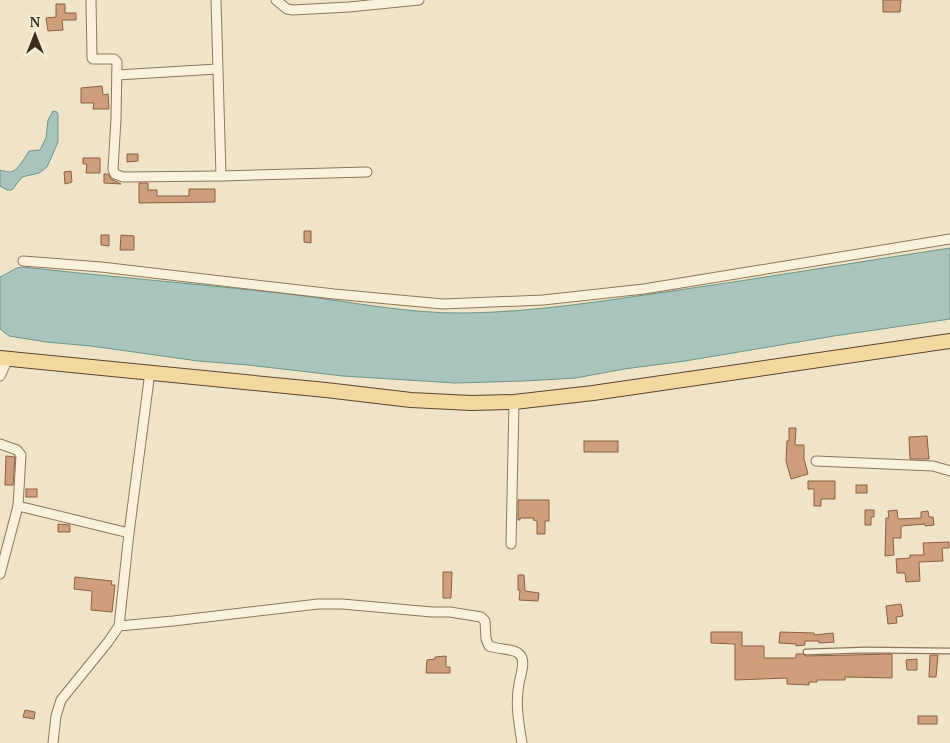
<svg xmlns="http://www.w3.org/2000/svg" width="950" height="743" font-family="'PT Serif',serif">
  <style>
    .water { fill: #a9c4bc; stroke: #6f938a }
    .building { fill: #cf9f7d; stroke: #8d5f41 }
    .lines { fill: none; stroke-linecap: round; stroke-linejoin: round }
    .service-casing { stroke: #8d765c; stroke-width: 7 }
    .minor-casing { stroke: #8d765c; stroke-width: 11 }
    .primary-casing { stroke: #5b4430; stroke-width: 16 }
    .service { stroke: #faf1dc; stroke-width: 4.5 }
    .minor { stroke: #faf1dc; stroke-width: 9 }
    .primary { stroke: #f3d9a0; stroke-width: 14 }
  </style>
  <rect width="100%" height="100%" fill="#f0e4c8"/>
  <g class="water">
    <path d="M53 111 57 112 58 115V142L47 167 39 173 22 177 12 190H7L0 186V170C4 171 10 173 13 171 17 170 27 155 29 151L40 150 46 138 48 120Z"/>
    <path d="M950 248V319L834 336 685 361 624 369 576 378 524 381 455 383 343 376 248 365 198 361 91 346 46 342 9 336 0 329V277L17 268 22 267C111 277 200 284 289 294 347 301 407 314 466 313 535 312 603 301 672 291 765 278 857 262 950 248Z"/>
  </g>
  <g class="building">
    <path d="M883 0H901L900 12H883Z"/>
    <path d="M56 4H65V13H76V20H62L63 30 48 31 46 18 56 17Z"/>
    <path d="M102 86 103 95 108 94 109 109H93L94 103H81V88Z"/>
    <path d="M127 154H138V161L127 162Z"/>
    <path d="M83 158H100V173H86L87 164H83Z"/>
    <path d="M71 171 72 182 65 184 64 172Z"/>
    <path d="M104 174H108L111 179 121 184 104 183Z"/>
    <path d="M139 183H148V190H157V196H189V189H215V202L139 203Z"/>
    <path d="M304 231H311V243L304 242Z"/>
    <path d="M101 235H109V246L101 245Z"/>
    <path d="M121 235 134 236V250H120Z"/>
    <path d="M789 428H796L795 445H804V459L808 474 791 479 786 461 787 441H789Z"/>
    <path d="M927 436 929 459H910L909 437Z"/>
    <rect x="584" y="441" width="34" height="11"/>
    <path d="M6 456 15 457 13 485H5Z"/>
    <path d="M808 481H835V499H821V506H814V489H808Z"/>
    <rect x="856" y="485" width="11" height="8"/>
    <rect x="26" y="489" width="11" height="8"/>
    <path d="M518 500H549V521H545V534H537V521L533 520 534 518H520V520H518Z"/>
    <path d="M865 510H874V517H871V525H865Z"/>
    <path d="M897 510 898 519 921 518V512L928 511 929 517H933L934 525 925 526V524L901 526V538H893L894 555 885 556 886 518H889L888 511Z"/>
    <path d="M58 524 70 525V532H58Z"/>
    <path d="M949 542V548H942L943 561 919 562 920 581 906 582 905 573H897L896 559 910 558V555H924L923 543Z"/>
    <path d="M443 572H452L451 598H443Z"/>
    <path d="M518 575H524L525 591 539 593 538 601 519 600 520 590H518Z"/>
    <path d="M75 577 112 581 111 585H115L112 612 91 610 92 591 74 589Z"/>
    <path d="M901 604 903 616 896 617 897 623 888 624 886 606Z"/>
    <path d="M711 632H742V646H764V658H796V654H803L806 656 892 654V678L845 677V680H817V682H809V685L787 684V678L735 680V644L711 643Z"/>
    <path d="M780 632 814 633V635L833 633 834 642 819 643V641H805V645L796 646V644L779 643Z"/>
    <path d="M930 655H938L936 677H929Z"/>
    <path d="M446 656V667H450V673H426L427 660 435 659V657Z"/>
    <path d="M917 659V670H907L906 660Z"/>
    <path d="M25 710 35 712 34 719 23 717Z"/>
    <rect x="918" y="716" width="19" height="8"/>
  </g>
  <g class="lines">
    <defs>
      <path id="service" d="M806 652 866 650 950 651"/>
      <g id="minor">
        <path d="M91 0 92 58 93 59H114L117 62 116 119 113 169 115 174 123 177 221 176"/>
        <path d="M216 0 221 176 367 172"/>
        <path d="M276 0 287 9 293 10 349 7 419 0"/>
        <path d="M117 75 217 69"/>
        <path d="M23 261 101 267 334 294 443 304 543 300 644 289 950 239"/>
        <path d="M0 376 8 359"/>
        <path d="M0 444 17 450 21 455 18 506 0 574"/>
        <path d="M816 461 933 466 950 471"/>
        <path d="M18 506 129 533"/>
        <path d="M511 544 514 402"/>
        <path d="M119 626 173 621 318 604H342L432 612H450L481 617 485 621 486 639 489 646C496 649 515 649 519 654 527 660 520 676 519 684 515 703 519 724 522 743"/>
        <path d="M53 743 56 716 61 700 108 642 119 626 129 533 150 372"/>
      </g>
      <path id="primary" d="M0 358 326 390 411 400 471 403 514 402 593 393 950 341"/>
    </defs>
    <use href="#service" class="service-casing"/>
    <use href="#minor" class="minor-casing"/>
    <use href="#primary" class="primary-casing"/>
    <use href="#service" class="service"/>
    <use href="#minor" class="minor"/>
    <use href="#primary" class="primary"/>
  </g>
  <g transform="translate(35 35)" stroke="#f7eed8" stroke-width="4" paint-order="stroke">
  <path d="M0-4L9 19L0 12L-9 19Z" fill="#3d2e20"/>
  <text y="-8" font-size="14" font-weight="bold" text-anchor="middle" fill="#3d2e20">N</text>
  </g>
</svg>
